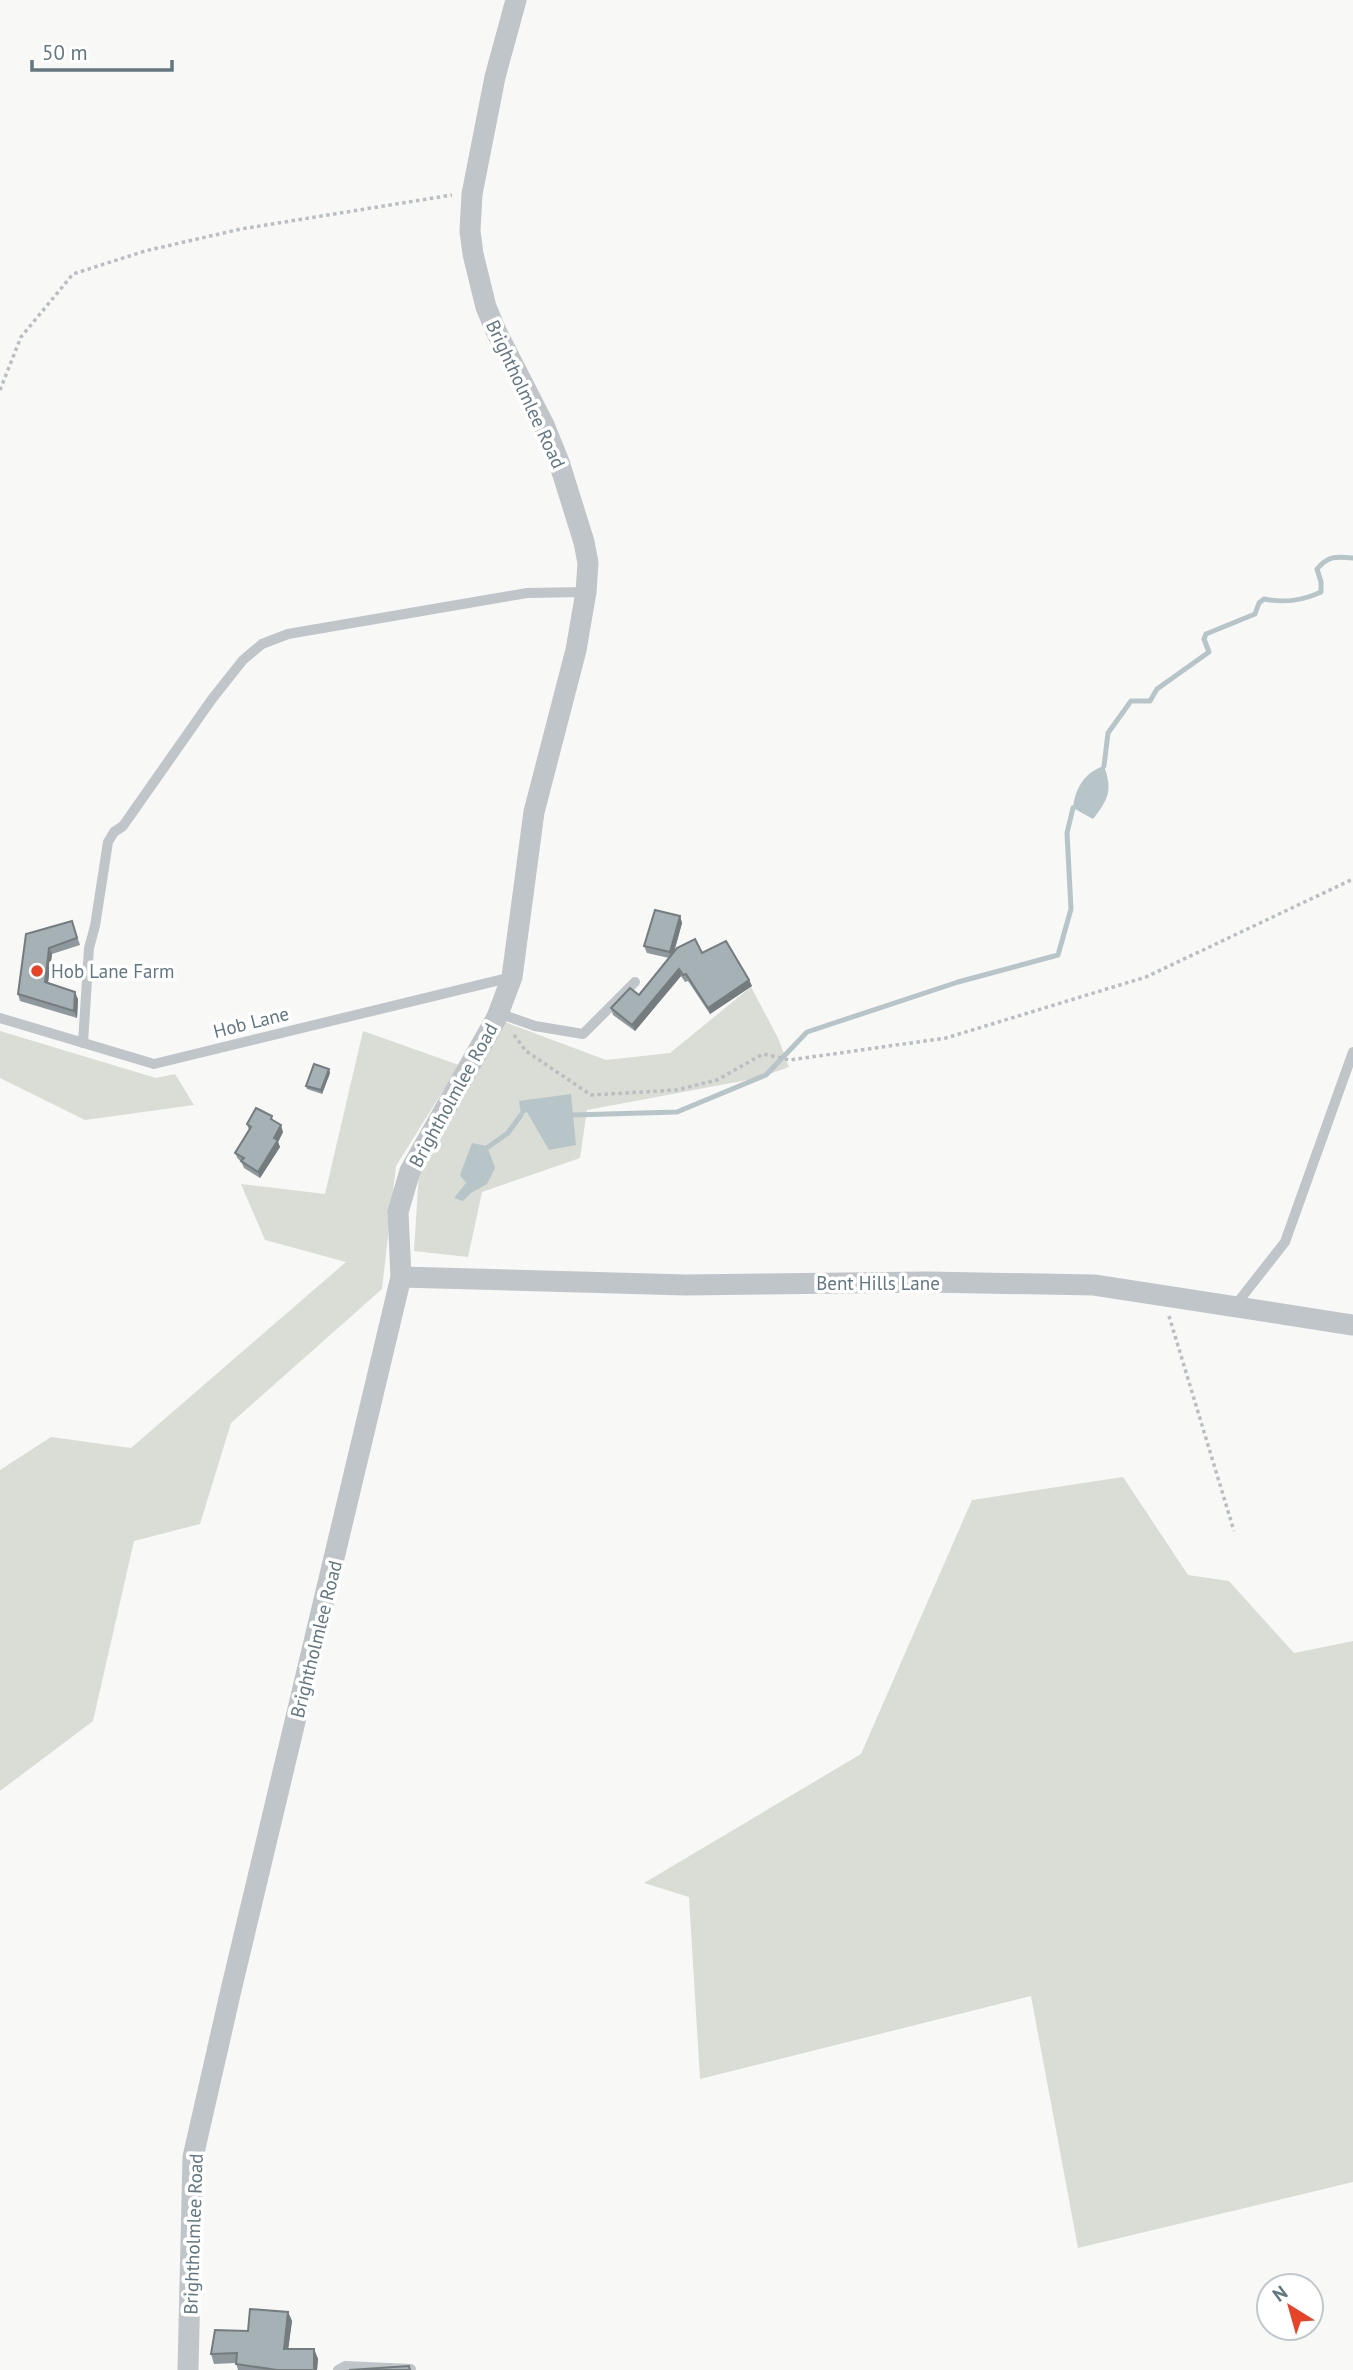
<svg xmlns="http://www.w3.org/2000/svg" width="1353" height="2370" font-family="'PT Sans',sans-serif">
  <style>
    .green { fill: #d9ddd5 }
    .water { fill: #b7c5c8 }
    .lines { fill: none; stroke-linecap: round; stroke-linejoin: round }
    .stream { stroke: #b7c5c8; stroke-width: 5 }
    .path { stroke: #b9bec0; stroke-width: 3.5; stroke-dasharray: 3.5 3.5; stroke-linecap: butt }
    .service { stroke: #bfc5c8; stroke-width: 10 }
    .minor { stroke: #bfc5c8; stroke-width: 21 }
    .wall { fill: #8f989c }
    .shaded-wall { fill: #747c7f }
    .building { fill: #a6b1b5; stroke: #747c7f; stroke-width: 2 }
    .poi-dot { fill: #e64328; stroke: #fff; stroke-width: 2.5 }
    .labels { text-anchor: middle; stroke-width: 7; stroke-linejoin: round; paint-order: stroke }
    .street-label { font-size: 19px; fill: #637781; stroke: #fff }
    .poi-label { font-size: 19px; fill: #637781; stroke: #fff; text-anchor: start }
  </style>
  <rect width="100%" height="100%" fill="#f8f8f6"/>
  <g class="green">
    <path d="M751 987 778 1038 789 1067 758 1078 587 1110 580 1158 482 1192 468 1257 414 1251 419 1172 502 1021 606 1060 670 1053Z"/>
    <path d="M0 1031 156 1078 175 1074 194 1105 85 1120 0 1078Z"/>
    <path d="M363 1031 459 1065 396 1166 382 1289 231 1423 200 1524 134 1541 93 1721 0 1791V1470L51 1437 131 1448 346 1262 265 1240 241 1184 325 1194Z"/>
    <path d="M1123 1477 1188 1575 1229 1581 1294 1653 1353 1641V2182L1078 2248 1031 1996 700 2079 689 1897 644 1883 861 1754 972 1500Z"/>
  </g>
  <g class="water">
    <path d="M1104 766C1113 790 1108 800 1093 819L1073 808C1075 788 1085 772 1104 766Z"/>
    <path d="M571 1094 576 1145 549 1150 527 1112 521 1115 519 1101Z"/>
    <path d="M472 1143 487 1146 495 1168 487 1184 471 1193 463 1201 454 1198 466 1183 460 1175Z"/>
  </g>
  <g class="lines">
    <g class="stream">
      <path d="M1104 766 1108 733 1131 701H1150L1157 689 1209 652 1204 639 1206 634 1255 614 1259 603 1264 599C1285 603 1302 601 1321 592V582L1317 569C1328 556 1336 556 1353 558"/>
      <path d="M573 1115 677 1112 766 1075 807 1032 958 982 1058 955 1071 909 1067 833 1073 808"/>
      <path d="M488 1147 508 1133 521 1115"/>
    </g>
    <g class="path">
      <path d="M0 390 21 337 73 274 145 251 241 229 452 195"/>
      <path d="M514 1035 526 1051 591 1095 676 1090 717 1080 763 1054 790 1060 946 1038 1146 977 1353 879"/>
      <path d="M1169 1316 1234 1531"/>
    </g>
    <g class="service">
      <path d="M498 1013 535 1026 583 1034 635 982"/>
      <path d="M0 1018 154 1064 512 977"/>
      <path d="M83 1043 89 948 95 926 108 842 114 832 123 826 212 699 243 660 262 644 288 634 527 593 586 592"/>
      <path d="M1234 1307 1285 1242 1353 1052"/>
      <path d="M338 2370 345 2366 411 2369"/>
    </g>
    <g class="minor">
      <path d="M401 1277 686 1285 927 1282 1094 1285 1353 1325"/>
      <path d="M188 2370 193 2157 231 1990 401 1277 398 1212 410 1171 497 1017 512 977 534 812 576 650 586 592 588 563 584 542 559 462 544 425 496 331 486 307 473 254 470 231 472 194 495 77 516 0"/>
    </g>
  </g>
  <g class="wall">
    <path d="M680 916 682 923 674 952 702 953 749 980 752 986 710 1014 688 981 685 982 681 976 635 1031 613 1015 611 1008 639 995 669 958 647 953 644 946Z"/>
    <path d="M72 921 80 945 52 954 48 983 78 999 77 1018 20 1001 18 994 26 934Z"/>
    <path d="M330 1073 322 1094 307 1089 306 1086Z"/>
    <path d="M274 1121 283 1132 278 1142 280 1147 260 1178 244 1168 241 1161 238 1159 235 1153 249 1130 247 1124Z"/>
    <path d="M288 2312 292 2321 288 2349H314L318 2359 317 2370H238L236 2363 214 2364 211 2354 248 2331Z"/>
  </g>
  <g class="shaded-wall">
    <path d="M680 916 682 923 672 959 670 952Z"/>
    <path d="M49 948 52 954 47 989 45 982Z"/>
    <path d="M679 969 681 976 635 1031 632 1025Z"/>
    <path d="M749 980 752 986 710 1014 708 1008Z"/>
    <path d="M75 992 78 999 77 1018 74 1011Z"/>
    <path d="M329 1069 330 1073 322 1094 321 1090Z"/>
    <path d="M281 1125 283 1132 278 1142 280 1147 260 1178 258 1172Z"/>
    <path d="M288 2312 292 2321 287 2358 284 2349Z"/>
    <path d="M314 2349 318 2359 317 2370H314Z"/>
  </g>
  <g class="building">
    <path d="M655 910 680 916 670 952 644 946Z"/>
    <path d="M72 921 77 938 49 948 45 982 75 992 74 1011 18 994 26 934Z"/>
    <path d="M695 939 702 953 726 941 749 980 708 1008 686 974 683 975 679 969 632 1025 611 1008 630 988 639 995 677 948Z"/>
    <path d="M314 1064 329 1069 321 1090 306 1086Z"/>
    <path d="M256 1108 272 1116 271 1119 281 1125 274 1138 278 1140 258 1172 241 1161 244 1158 235 1153 251 1127 247 1124Z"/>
    <path d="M250 2309 288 2312 284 2349H314V2370H277L236 2364 237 2353 211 2354 215 2330 248 2331Z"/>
    <path d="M409 2366 410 2370H349Z"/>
  </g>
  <circle class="poi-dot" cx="37" cy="971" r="7"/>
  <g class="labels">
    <g class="street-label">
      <text transform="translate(526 394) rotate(65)" y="7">Brightholmlee Road</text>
      <text transform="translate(251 1022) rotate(-14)" y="7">Hob Lane</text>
      <text transform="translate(453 1095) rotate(-61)" y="7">Brightholmlee Road</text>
      <text x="878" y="1290">Bent Hills Lane</text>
      <text transform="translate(316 1639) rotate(-76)" y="7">Brightholmlee Road</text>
      <text transform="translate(193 2234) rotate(-88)" y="7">Brightholmlee Road</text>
    </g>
    <g class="poi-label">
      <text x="51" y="978">Hob Lane Farm</text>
    </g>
  </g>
  <g transform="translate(1290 2307) rotate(323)"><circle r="33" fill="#ffffff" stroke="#c1c9cd" stroke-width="2"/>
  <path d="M0-5L12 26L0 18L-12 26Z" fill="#e64328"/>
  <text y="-10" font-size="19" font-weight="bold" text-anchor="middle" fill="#637781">N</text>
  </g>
  <path d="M32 60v10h140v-10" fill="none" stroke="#637781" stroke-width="3.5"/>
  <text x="42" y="60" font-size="21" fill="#637781" stroke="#ffffff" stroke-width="5" paint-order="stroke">50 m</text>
</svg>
